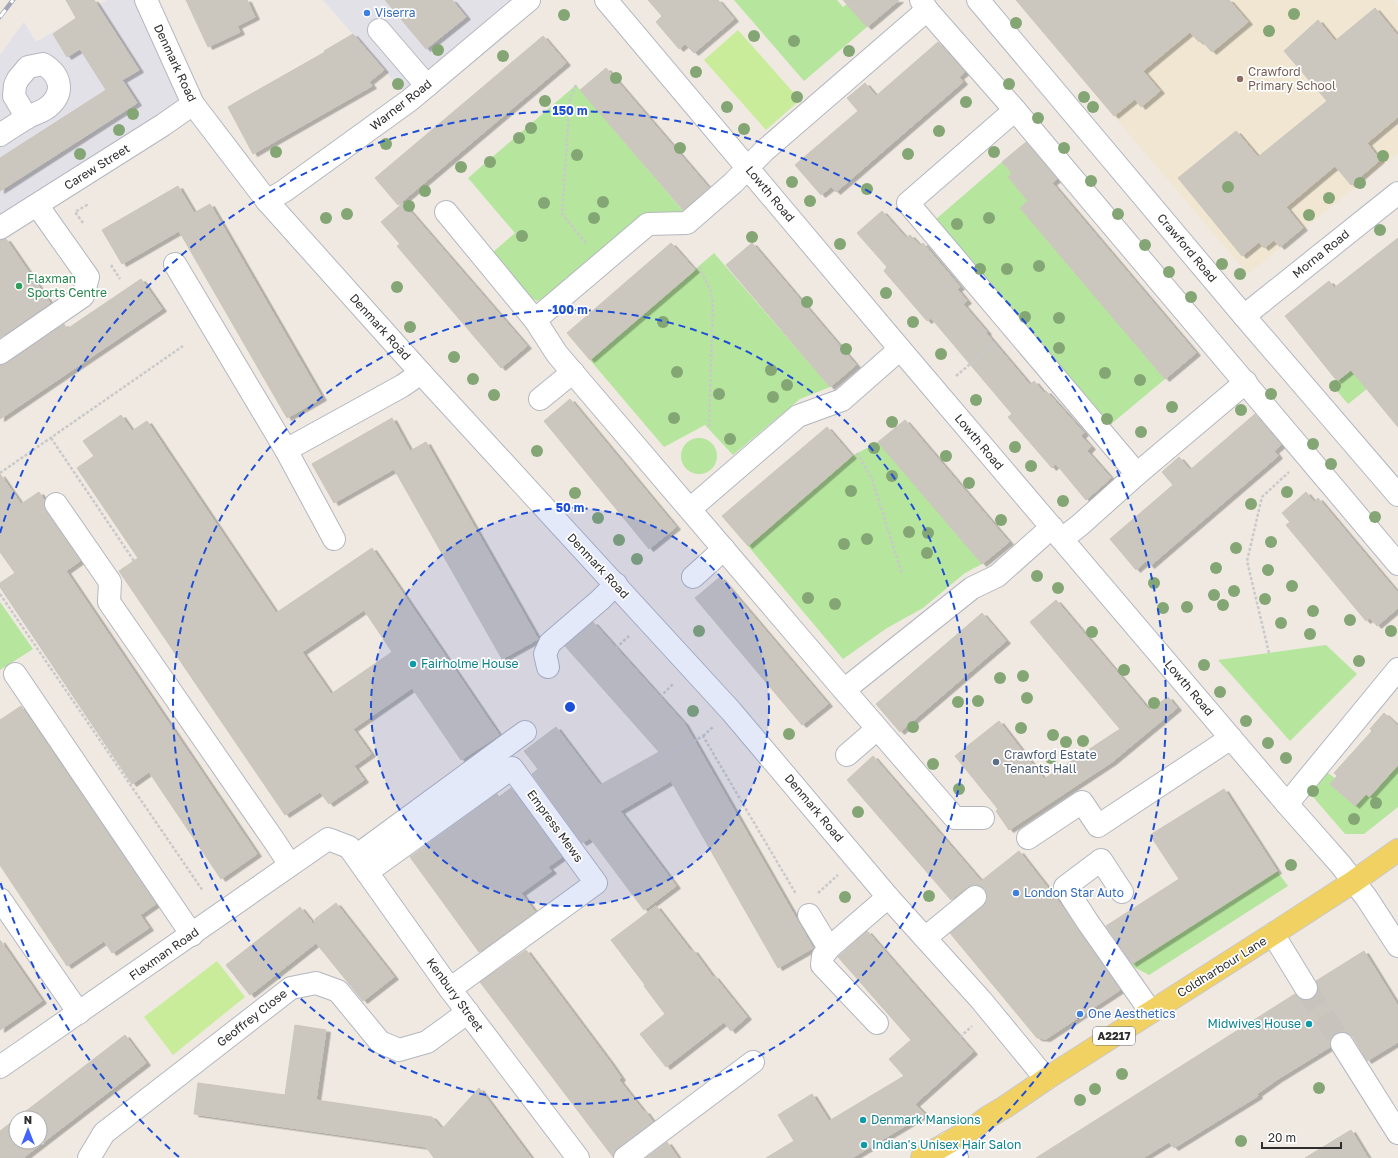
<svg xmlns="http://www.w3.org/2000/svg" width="1398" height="1158" font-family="'Golos Text',sans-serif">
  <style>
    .industrial { fill: #e3e1e8 }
    .education { fill: #f0e6d1 }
    .green { fill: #b6e59e }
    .pitch { fill: #c9ec9a }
    .building { fill: #cbc7bf; stroke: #cbc5ba; fill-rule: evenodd; filter: url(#shadow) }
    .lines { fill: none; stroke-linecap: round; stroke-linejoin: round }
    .minor-tunnel { stroke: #c8c4bd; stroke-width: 22; stroke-dasharray: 22 11; stroke-linecap: butt }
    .minor-casing { stroke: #b4b7c1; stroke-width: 24 }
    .major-casing { stroke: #c9c9c9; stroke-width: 24 }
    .path { stroke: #c9c9c9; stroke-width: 2.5; stroke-dasharray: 3 2; stroke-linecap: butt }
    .minor { stroke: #fff; stroke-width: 22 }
    .major { stroke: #f2d163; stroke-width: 22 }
    .rail-casing { stroke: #a3a6b8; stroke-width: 4.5 }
    .rail { stroke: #fff; stroke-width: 3; stroke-dasharray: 9; stroke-linecap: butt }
    .tree { fill: #84a574 }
    .ring { fill: none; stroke: #1d4ed8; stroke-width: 2; stroke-dasharray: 7 5 }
    .shop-dot { fill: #3f7fe0; stroke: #fff; stroke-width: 1.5 }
    .education-dot { fill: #8d6e63; stroke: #fff; stroke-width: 1.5 }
    .leisure-dot { fill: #2e9e5b; stroke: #fff; stroke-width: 1.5 }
    .culture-dot { fill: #0f9aa8; stroke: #fff; stroke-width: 1.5 }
    .service-dot { fill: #5c6f8a; stroke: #fff; stroke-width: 1.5 }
    .labels { text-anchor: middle; stroke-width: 3.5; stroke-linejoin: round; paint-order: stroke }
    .shield { fill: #fff; stroke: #6d6d6d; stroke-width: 1 }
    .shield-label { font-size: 11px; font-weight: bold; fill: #2e2e2e }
    .shop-label { font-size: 12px; fill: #366cbe; stroke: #fff; text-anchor: start }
    .street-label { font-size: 12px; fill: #2e2e2e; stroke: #fff }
    .education-label { font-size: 12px; fill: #785e54; stroke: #fff; text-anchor: start }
    .leisure-label { font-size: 12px; fill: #27864d; stroke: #fff; text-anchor: start }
    .culture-label { font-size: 12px; fill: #0d838f; stroke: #fff; text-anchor: start }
    .service-label { font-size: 12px; fill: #4e5e75; stroke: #fff; text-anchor: start }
    .centre { fill: #1d4ed8; stroke: #fff; stroke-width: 2 }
    .ring-label { font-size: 12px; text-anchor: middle; font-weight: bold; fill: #1d4ed8; stroke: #fff; stroke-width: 3.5; stroke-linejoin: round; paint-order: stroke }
  </style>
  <defs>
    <filter id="shadow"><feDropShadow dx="4.5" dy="2.5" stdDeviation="0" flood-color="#0004"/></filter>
  </defs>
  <rect width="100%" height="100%" fill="#efe9e1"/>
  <g class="industrial">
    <path d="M107 0H146L193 104 0 228V55L24 22 36 42Z"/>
    <path d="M323 0H529L410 100Z"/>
  </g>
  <path class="education" d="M1015 0H1393L1398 6V153L1248 274Z"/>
  <g class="green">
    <path d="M734 0H837L843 7 847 4 867 27 804 81Z"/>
    <path d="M576 85 684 212H651L552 296 537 301 523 293 492 253 515 233 468 178Z"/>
    <path d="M1002 162 1012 173 1008 177 1028 201 1020 208 1165 379 1110 425 935 220Z"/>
    <path d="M714 253 830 387 800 399 733 455 705 425 664 447 590 360Z"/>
    <path d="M1398 332V364L1348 404 1332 385Z"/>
    <circle cx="699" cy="456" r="18"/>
    <path d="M878 442 982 564 965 573 923 608 887 628 843 659 748 546 852 456Z"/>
    <path d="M0 602 33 649 0 670Z"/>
    <path d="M1326 645 1357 674 1290 741 1218 660Z"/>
    <path d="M1398 757V807L1364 834H1345L1308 791 1325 771 1335 778 1330 784 1355 806 1366 794 1370 797 1395 768Z"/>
    <path d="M1277 871 1288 886 1149 975 1130 965Z"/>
  </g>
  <g class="pitch">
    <path d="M738 30 800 100 766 130 704 60Z"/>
    <path d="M217 961 245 997 173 1055 144 1017Z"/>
  </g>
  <g class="building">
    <path d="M66 0H94L139 70 122 80 137 103 0 191V158L106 90 80 49 67 57 53 34 76 18Z"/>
    <path d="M186 0H247L255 17 237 26 240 32 208 47Z"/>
    <path d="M385 0H452L466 17 426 49Z"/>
    <path d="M648 0H718L734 19 694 53 685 44 679 49 656 22 662 16Z"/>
    <path d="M843 0H899L867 27Z"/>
    <path d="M1016 0H1229L1248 22 1212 52 1201 40 1199 42 1190 32 1143 71 1160 91 1141 107 1135 99 1114 116Z"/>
    <path d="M1375 8 1398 36V117L1367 143 1380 160 1351 185 1335 166 1286 207 1303 228 1280 247 1274 240 1264 248 1259 242 1242 256 1178 178 1236 131 1258 157 1327 101 1284 51 1318 20 1335 41Z"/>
    <path d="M353 34 384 70 369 82 372 86 253 154 228 107 325 52 324 51Z"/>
    <path d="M543 36 566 63 398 205 375 178Z"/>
    <path d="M938 42 965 72 959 77 963 82 836 192 831 187 821 195 795 165 858 111 847 98 865 83 876 96Z"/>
    <path d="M606 68 709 188 683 210 580 90Z"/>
    <path d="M1026 142 1057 179 1052 183 1196 353 1165 379 1020 208 1028 201 1008 177 1012 173 1002 162Z"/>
    <path d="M178 186 194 213 210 204 322 398 287 418 179 231 122 264 102 230Z"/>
    <path d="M403 203 527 346 501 368 397 246 400 244 381 222Z"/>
    <path d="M882 211 906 238 910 235 920 246 923 243 960 287 957 289 967 301 963 304 987 332 986 333 1030 385 1034 381 1044 393 1046 391 1084 433 1081 436 1091 447 1087 451 1111 478 1086 500 1056 464 1052 468 1008 417 1012 414 931 318 927 321 884 271 887 267 857 233Z"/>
    <path d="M1398 238V427L1351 370 1337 381 1285 316 1329 281 1334 288Z"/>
    <path d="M6 239 50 303 0 338V240Z"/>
    <path d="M671 243 695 270 590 360 567 333Z"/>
    <path d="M752 243 856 365 830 387 726 265Z"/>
    <path d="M141 279 162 309 0 419V365L7 363 64 324 67 329Z"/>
    <path d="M570 399 676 527 649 549 544 421Z"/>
    <path d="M1255 414 1281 445 1274 451 1278 456 1150 566 1146 561 1136 570 1110 539 1173 485 1162 472 1179 457 1190 470Z"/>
    <path d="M121 415 132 431 147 421 276 613 372 548 499 735 461 760 412 688 353 729 371 754 354 766 364 780 329 804 320 792 285 815 119 571 138 558 77 468 94 456 83 441ZM364 610 392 652 331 694 302 652Z"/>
    <path d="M392 418 410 451 426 442 538 639 502 659 394 469 334 503 312 464Z"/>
    <path d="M905 420 1009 542 982 564 878 442Z"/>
    <path d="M827 427 852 456 748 546 722 516Z"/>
    <path d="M0 474 21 504 39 492 44 500V505L46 511 80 561 66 571 257 854 221 879 149 772 132 784 0 587V583L15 573 0 552Z"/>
    <path d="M1306 492 1314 502 1318 498 1398 593V608L1377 626 1370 618 1366 621 1286 525 1290 522 1282 513Z"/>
    <path d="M720 577 828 704 802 725 695 598Z"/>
    <path d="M1056 600 1149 710 1168 697 1177 708 1112 762 1009 830 996 811 998 809 955 756 999 721 1044 779 1120 729 1030 622Z"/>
    <path d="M982 613 1006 641 900 732 876 704Z"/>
    <path d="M593 622 684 723 813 948 778 968 671 781 620 811 676 886 644 910 590 838 582 843 532 774 538 769 524 751 556 727 600 785 659 752 565 646Z"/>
    <path d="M21 706 156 904 140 915 149 928 112 953 104 941 67 966 0 865V720Z"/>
    <path d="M1384 713 1398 726V765L1369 797 1366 794 1355 806 1330 784 1337 776 1334 773 1372 731 1370 729Z"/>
    <path d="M873 756 981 881 1019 851 1065 910 1120 990 1046 1039 1037 1038 950 933 983 906 987 901V895L985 889 979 885H973L967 887 951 900 847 780Z"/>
    <path d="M511 788 562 857 548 867 552 871 521 893 535 912 479 952 410 857 497 794 499 797Z"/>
    <path d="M1224 789 1277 871 1132 964 1106 926 1179 879 1150 835Z"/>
    <path d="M336 903 394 977 363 1001 316 943 250 995 226 965 300 907 315 926V919Z"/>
    <path d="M656 906 691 951 693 950 713 977 714 976 747 1017 731 1031 724 1022 666 1067 640 1034 665 1014 644 986 645 985 611 940Z"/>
    <path d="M867 931 973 1052 915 1104 925 1114 852 1158H766L794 1141 778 1115 812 1094 829 1121 904 1076 889 1059 911 1040 838 957Z"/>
    <path d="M0 940 42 1001 0 1030Z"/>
    <path d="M526 950 610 1062 621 1078 619 1080 644 1112 645 1111 653 1122 618 1148 614 1153 613 1157 480 982Z"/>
    <path d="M1364 951 1398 1006V1042L1367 1061 1353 1037 1348 1033 1342 1032 1336 1033 1331 1039 1330 1047 1278 1079 1257 1094 1258 1096 1174 1148 1169 1142 1143 1158H1036L1295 994 1300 999 1306 1000 1313 998 1317 994 1318 988 1316 981Z"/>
    <path d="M295 1025 326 1030 316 1100 432 1117 442 1129 479 1088 531 1158H434L426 1147 194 1114 198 1083 285 1095Z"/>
    <path d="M125 1035 146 1063 23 1158H0V1131L16 1119V1142H40V1118H17Z"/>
    <path d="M1351 1130 1368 1158H1305Z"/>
    <path d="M667 1142 678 1158H646Z"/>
  </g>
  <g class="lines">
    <path class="minor-tunnel" d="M1306 988 1342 1044"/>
    <defs>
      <g id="minor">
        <path d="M146 0 193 104 267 201 421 373 731 711 888 897 981 1000 1046 1079"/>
        <path d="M606 0 900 349 1287 804 1340 864 1366 897 1398 946"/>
        <path d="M921 0 927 10 1015 110 1398 564"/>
        <path d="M978 0 1244 316 1398 495"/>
        <path d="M379 30 427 86"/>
        <path d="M1015 110 908 203 1137 474"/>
        <path d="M0 135C9 129 17 124 26 118 33 114 42 112 48 107 66 92 60 74 43 64L28 67 18 79 15 85 14 96 27 118"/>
        <path d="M267 201 284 191 410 100 529 0"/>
        <path d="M446 212 535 320 557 354 844 690 955 818H983"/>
        <path d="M0 228 163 125 193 104"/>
        <path d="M175 264 286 450 402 386 421 373"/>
        <path d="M1244 316 1398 193"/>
        <path d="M535 320 648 224 687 223 733 183 764 151 927 10"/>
        <path d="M0 353 83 296 88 277 37 205"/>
        <path d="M540 399 573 372"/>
        <path d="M286 450 334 539"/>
        <path d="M56 504 110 582 109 602 275 842 290 865"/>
        <path d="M690 509 798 416 842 400 900 349"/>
        <path d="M1062 539 1080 525 1137 474 1246 382"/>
        <path d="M693 577 724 549"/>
        <path d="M548 667 545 654 550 643 600 600 616 584"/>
        <path d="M15 674 192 935"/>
        <path d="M844 690 972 588 997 576 1052 527"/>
        <path d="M847 755 877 729"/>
        <path d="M1287 804 1398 669"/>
        <path d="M1028 838 1082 802 1098 826 1231 738"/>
        <path d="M356 856 525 732"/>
        <path d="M367 872 512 768 596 883 450 989"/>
        <path d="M1122 892 1101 860 1065 887 1087 921 1151 1012"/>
        <path d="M0 899 79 1013"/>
        <path d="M809 915 829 948"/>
        <path d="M1273 934 1306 988"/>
        <path d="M925 938 975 897"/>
        <path d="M877 1023 822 965 823 956 829 948 888 897"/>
        <path d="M1342 1044 1398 1133"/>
        <path d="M0 1067 328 839 349 847 450 989 578 1158"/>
        <path d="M947 1143 957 1158"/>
        <path d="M89 1158 104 1133 291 988 316 983 338 991 380 1042 399 1050 427 1042 468 1012"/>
        <path d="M625 1158 753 1062"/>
      </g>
      <path id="major" d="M922 1158 972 1129 988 1117 1005 1107 1046 1079 1273 934 1353 882 1398 850"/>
    </defs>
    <use href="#minor" class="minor-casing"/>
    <use href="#major" class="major-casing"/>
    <g class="path">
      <path d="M576 85 570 98 562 214 587 244"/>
      <path d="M83 223 75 212 87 205 85 203"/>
      <path d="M111 265 120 279"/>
      <path d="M699 267 710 289 713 303 709 429"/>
      <path d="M956 376 995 343"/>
      <path d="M51 438 134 561"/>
      <path d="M857 453 872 479 902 574"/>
      <path d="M0 473 183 346"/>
      <path d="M0 594 203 891"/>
      <path d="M616 648 629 636"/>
      <path d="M1269 653 1247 561 1262 497 1289 472"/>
      <path d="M660 697 673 684"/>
      <path d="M703 736 713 727"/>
      <path d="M650 766 703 736 796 894"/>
      <path d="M818 893 838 875"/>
      <path d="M960 1037 972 1026"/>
    </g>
    <use href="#minor" class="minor"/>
    <use href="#major" class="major"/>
    <defs>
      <path id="rail" d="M0 17 13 0"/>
    </defs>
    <use href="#rail" class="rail-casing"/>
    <use href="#rail" class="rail"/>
  </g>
  <g class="tree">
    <circle cx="1294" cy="14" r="6"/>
    <circle cx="564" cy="15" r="6"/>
    <circle cx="1016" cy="23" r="6"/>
    <circle cx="1269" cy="31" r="6"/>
    <circle cx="754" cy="36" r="6"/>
    <circle cx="794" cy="41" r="6"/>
    <circle cx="438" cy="50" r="6"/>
    <circle cx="849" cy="51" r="6"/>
    <circle cx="503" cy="56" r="6"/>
    <circle cx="696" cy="72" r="6"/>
    <circle cx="616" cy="78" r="6"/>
    <circle cx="398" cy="84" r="6"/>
    <circle cx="1009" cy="84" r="6"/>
    <circle cx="797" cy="97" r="6"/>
    <circle cx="1084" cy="97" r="6"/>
    <circle cx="545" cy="101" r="6"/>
    <circle cx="966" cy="102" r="6"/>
    <circle cx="727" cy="107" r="6"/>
    <circle cx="1093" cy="107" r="6"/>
    <circle cx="133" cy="114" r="6"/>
    <circle cx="1038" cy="118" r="6"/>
    <circle cx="531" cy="128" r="6"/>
    <circle cx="744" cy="129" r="6"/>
    <circle cx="119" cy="130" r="6"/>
    <circle cx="939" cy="131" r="6"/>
    <circle cx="519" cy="138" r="6"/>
    <circle cx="386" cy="144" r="6"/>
    <circle cx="680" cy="148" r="6"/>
    <circle cx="1064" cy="148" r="6"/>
    <circle cx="276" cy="152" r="6"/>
    <circle cx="994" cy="152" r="6"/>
    <circle cx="80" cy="154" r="6"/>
    <circle cx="908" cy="154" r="6"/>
    <circle cx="577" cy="155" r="6"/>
    <circle cx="1383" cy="156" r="6"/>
    <circle cx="490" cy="162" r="6"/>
    <circle cx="461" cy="167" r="6"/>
    <circle cx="1091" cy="181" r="6"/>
    <circle cx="792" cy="182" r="6"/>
    <circle cx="1360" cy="183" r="6"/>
    <circle cx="1228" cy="187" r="6"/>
    <circle cx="867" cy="189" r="6"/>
    <circle cx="425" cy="191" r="6"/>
    <circle cx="1329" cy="198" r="6"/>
    <circle cx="810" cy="201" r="6"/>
    <circle cx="603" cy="202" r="6"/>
    <circle cx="544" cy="203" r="6"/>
    <circle cx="409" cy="206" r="6"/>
    <circle cx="347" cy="214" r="6"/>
    <circle cx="1118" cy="214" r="6"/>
    <circle cx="1309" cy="215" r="6"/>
    <circle cx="326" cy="218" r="6"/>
    <circle cx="594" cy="218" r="6"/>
    <circle cx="989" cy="218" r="6"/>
    <circle cx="957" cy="224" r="6"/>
    <circle cx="1380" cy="230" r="6"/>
    <circle cx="522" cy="236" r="6"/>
    <circle cx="752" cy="237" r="6"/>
    <circle cx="840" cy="244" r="6"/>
    <circle cx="1145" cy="245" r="6"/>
    <circle cx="1222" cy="264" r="6"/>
    <circle cx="1039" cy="266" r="6"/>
    <circle cx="980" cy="269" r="6"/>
    <circle cx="1007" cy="269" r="6"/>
    <circle cx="1169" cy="272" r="6"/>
    <circle cx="1240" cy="274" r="6"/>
    <circle cx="397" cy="287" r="6"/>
    <circle cx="886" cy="293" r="6"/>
    <circle cx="1191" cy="297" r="6"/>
    <circle cx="807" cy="302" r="6"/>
    <circle cx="1025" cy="317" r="6"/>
    <circle cx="1059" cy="318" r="6"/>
    <circle cx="663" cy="322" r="6"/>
    <circle cx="913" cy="322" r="6"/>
    <circle cx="410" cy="327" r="6"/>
    <circle cx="1059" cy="348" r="6"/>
    <circle cx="846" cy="349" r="6"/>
    <circle cx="941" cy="354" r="6"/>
    <circle cx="454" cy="357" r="6"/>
    <circle cx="771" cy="370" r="6"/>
    <circle cx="677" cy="372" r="6"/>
    <circle cx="1105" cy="373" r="6"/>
    <circle cx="473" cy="379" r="6"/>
    <circle cx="1140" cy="380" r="6"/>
    <circle cx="787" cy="385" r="6"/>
    <circle cx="1335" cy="386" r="6"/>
    <circle cx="719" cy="394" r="6"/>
    <circle cx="1271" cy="394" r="6"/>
    <circle cx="494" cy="395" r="6"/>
    <circle cx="773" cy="397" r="6"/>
    <circle cx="976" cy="400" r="6"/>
    <circle cx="1172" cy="407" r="6"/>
    <circle cx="1241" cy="410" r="6"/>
    <circle cx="674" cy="418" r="6"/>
    <circle cx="1107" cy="419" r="6"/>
    <circle cx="892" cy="422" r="6"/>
    <circle cx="1141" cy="432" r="6"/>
    <circle cx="730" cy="439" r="6"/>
    <circle cx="1313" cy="444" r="6"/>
    <circle cx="1015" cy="447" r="6"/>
    <circle cx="874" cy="448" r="6"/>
    <circle cx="537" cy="451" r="6"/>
    <circle cx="946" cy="456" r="6"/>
    <circle cx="1331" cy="464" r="6"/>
    <circle cx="1031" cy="466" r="6"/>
    <circle cx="892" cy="476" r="6"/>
    <circle cx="969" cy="483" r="6"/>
    <circle cx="851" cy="491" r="6"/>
    <circle cx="1287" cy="492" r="6"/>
    <circle cx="575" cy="493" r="6"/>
    <circle cx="1063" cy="501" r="6"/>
    <circle cx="1251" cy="504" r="6"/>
    <circle cx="1375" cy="517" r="6"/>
    <circle cx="598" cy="518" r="6"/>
    <circle cx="1001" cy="520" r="6"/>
    <circle cx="909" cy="532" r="6"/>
    <circle cx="928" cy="533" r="6"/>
    <circle cx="867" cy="539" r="6"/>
    <circle cx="619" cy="540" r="6"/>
    <circle cx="1271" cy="542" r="6"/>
    <circle cx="844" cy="544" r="6"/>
    <circle cx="1236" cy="548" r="6"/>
    <circle cx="927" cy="553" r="6"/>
    <circle cx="637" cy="559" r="6"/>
    <circle cx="1216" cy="568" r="6"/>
    <circle cx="1268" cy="570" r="6"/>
    <circle cx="1037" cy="576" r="6"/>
    <circle cx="1154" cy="583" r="6"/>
    <circle cx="1292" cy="586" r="6"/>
    <circle cx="1058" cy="588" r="6"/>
    <circle cx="1234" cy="591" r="6"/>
    <circle cx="1214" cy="595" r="6"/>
    <circle cx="808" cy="598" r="6"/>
    <circle cx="1265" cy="599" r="6"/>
    <circle cx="835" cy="604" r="6"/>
    <circle cx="1223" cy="605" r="6"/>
    <circle cx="1187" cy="607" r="6"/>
    <circle cx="1163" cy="608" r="6"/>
    <circle cx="1313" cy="611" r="6"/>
    <circle cx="1350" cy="620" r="6"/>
    <circle cx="1281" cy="623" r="6"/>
    <circle cx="699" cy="631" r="6"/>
    <circle cx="1391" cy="631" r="6"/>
    <circle cx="1092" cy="632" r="6"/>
    <circle cx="1310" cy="634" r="6"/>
    <circle cx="1359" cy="661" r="6"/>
    <circle cx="1204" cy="665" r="6"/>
    <circle cx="1124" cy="670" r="6"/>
    <circle cx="1023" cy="676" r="6"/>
    <circle cx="1000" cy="678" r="6"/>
    <circle cx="1220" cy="692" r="6"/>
    <circle cx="1027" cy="698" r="6"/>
    <circle cx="978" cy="701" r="6"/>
    <circle cx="958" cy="702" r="6"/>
    <circle cx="1154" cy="703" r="6"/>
    <circle cx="693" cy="711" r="6"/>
    <circle cx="1246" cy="721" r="6"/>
    <circle cx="913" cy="727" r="6"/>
    <circle cx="1021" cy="728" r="6"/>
    <circle cx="789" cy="734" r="6"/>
    <circle cx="1053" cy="735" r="6"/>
    <circle cx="1083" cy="741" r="6"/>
    <circle cx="1066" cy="742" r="6"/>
    <circle cx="1268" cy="743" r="6"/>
    <circle cx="1051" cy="758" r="6"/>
    <circle cx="1286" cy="758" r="6"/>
    <circle cx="933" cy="764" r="6"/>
    <circle cx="959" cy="789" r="6"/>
    <circle cx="1313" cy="791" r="6"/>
    <circle cx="1376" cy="803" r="6"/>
    <circle cx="858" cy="812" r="6"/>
    <circle cx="1354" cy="819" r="6"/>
    <circle cx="1291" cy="865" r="6"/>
    <circle cx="929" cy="896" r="6"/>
    <circle cx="845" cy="897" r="6"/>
    <circle cx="1122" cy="1074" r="6"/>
    <circle cx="1319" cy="1088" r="6"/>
    <circle cx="1095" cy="1089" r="6"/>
    <circle cx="1080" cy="1100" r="6"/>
    <circle cx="1241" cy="1141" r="6"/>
  </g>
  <circle cx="570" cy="707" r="199" fill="#1d4ed8" fill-opacity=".12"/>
  <g class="ring">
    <circle cx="570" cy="707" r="199"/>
    <circle cx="570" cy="707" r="397"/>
    <path d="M179 1157A596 596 0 0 1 0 881M0 533A596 596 0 1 1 961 1157"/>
  </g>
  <g class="shop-dot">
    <circle cx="367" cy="13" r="4"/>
    <circle cx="1016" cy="893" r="4"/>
    <circle cx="1080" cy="1014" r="4"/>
  </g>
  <circle class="education-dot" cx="1240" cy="79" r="4"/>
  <circle class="leisure-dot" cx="19" cy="286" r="4"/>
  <g class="culture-dot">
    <circle cx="413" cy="664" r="4"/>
    <circle cx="1309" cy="1024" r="4"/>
    <circle cx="863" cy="1120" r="4"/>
    <circle cx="864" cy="1145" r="4"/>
  </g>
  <circle class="service-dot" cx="996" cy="762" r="4"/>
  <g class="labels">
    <rect class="shield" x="1093" y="1027" width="42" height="18" rx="3"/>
    <g class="shield-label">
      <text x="1114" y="1040">A2217</text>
    </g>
    <g class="shop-label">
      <text x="375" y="17">Viserra</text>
      <text x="1024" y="897">London Star Auto</text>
      <text x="1088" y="1018">One Aesthetics</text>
    </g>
    <g class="street-label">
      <text transform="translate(175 63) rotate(65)" y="4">Denmark Road</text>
      <text transform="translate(401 105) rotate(-38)" y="4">Warner Road</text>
      <text transform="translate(97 167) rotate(-32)" y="4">Carew Street</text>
      <text transform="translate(770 194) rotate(50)" y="4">Lowth Road</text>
      <text transform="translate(1187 248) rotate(50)" y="4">Crawford Road</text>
      <text transform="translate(1321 254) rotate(-39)" y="4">Morna Road</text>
      <text transform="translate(380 327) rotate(48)" y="4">Denmark Road</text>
      <text transform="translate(979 442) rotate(50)" y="4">Lowth Road</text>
      <text transform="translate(598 566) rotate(47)" y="4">Denmark Road</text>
      <text transform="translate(1189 688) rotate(50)" y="4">Lowth Road</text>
      <text transform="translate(814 808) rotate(50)" y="4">Denmark Road</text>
      <text transform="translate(555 826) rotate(54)" y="4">Empress Mews</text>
      <text transform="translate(164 954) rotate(-35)" y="4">Flaxman Road</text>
      <text transform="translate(1222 967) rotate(-32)" y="4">Coldharbour Lane</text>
      <text transform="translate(455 995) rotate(54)" y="4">Kenbury Street</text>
      <text transform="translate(252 1018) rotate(-38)" y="4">Geoffrey Close</text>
    </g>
    <g class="education-label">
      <text x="1248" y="76">Crawford<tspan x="1248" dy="14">Primary School</tspan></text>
    </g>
    <g class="leisure-label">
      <text x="27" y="283">Flaxman<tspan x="27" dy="14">Sports Centre</tspan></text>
    </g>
    <g class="culture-label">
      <text x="421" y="668">Fairholme House</text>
      <text x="1301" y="1028" text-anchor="end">Midwives House</text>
      <text x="871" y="1124">Denmark Mansions</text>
      <text x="872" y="1149">Indian's Unisex Hair Salon</text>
    </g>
    <g class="service-label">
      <text x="1004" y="759">Crawford Estate<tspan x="1004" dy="14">Tenants Hall</tspan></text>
    </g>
  </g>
  <circle cx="570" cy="707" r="6" class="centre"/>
  <g class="ring-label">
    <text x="570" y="115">150 m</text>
    <text x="570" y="314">100 m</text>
    <text x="570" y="512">50 m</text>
  </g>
  <g transform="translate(28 1130)"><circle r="19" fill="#ffffff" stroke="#ababab"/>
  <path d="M0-3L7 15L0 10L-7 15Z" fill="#4264fb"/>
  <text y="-6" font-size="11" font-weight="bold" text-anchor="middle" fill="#2e2e2e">N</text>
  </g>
  <path d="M1262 1142v6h79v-6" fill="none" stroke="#2e2e2e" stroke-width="2"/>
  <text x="1268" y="1142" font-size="12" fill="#2e2e2e" stroke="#ffffff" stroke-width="3" paint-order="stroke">20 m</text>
</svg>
